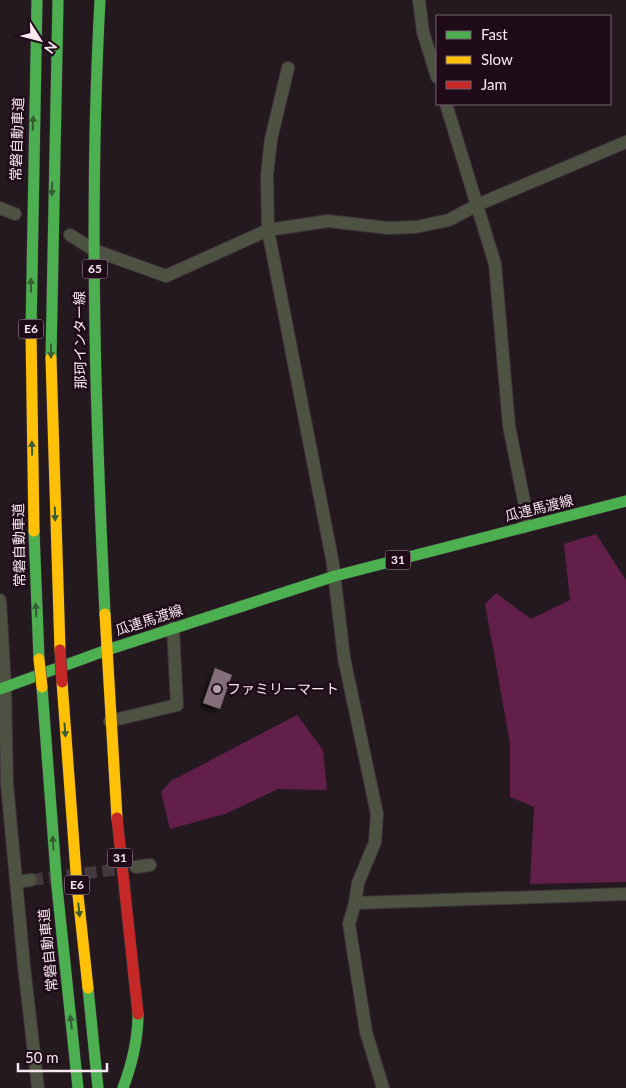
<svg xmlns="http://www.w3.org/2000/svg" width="626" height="1088" font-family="Lato,'Noto Sans JP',sans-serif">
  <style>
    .forest { fill: #611f4a }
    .building { fill: #836e7a; filter: url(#shadow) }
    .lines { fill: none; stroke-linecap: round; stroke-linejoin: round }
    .street-tunnel { stroke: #45383f; stroke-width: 12; stroke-dasharray: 12 6; stroke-linecap: butt }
    .street-casing { stroke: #3d3339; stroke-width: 14 }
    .fast-casing { stroke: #3d3339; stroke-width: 12 }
    .slow-casing { stroke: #3d3339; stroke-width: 12 }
    .jam-casing { stroke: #3d3339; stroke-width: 12 }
    .street { stroke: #4e5243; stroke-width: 12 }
    .fast { stroke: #4caf50; stroke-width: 11 }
    .slow { stroke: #ffc107; stroke-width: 11 }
    .jam { stroke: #c62828; stroke-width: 11 }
    .slow-bridge-casing { stroke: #3d3339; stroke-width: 12; stroke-linecap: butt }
    .jam-bridge-casing { stroke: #3d3339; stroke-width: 12; stroke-linecap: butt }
    .slow-bridge { stroke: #ffc107; stroke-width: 11 }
    .jam-bridge { stroke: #c62828; stroke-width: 11 }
    .oneway { fill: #365d34 }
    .poi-dot { fill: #aea0a7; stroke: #200b18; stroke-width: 2 }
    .labels { text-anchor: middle; stroke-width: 5; stroke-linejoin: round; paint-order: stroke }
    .shield { fill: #200b18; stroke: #b7a6af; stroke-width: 1 }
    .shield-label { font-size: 12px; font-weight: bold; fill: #f8e8f0 }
    .street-label { font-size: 14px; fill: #f8e8f0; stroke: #200b18 }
    .poi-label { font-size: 14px; fill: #f8e8f0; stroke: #200b18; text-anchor: start }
  </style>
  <defs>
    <filter id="shadow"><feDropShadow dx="-4" dy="4" stdDeviation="2.5" flood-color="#0009"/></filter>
  </defs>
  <rect width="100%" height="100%" fill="#251920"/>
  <g class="forest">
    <path d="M596 534 626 580V882L530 884 534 807 510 797V743L485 604 496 593 531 619 570 600 564 544Z"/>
    <path d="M297 715 323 750 327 790 278 789 225 814 170 829 161 792 171 781Z"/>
  </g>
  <path class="building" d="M215 668 232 675 220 709 203 703Z"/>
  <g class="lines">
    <path class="street-tunnel" d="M31 880 128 868"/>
    <defs>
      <g id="street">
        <path d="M419 0 423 32 437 77"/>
        <path d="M288 68 271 139 267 175 268 230 333 564 344 658 377 814 375 842 358 883 355 903 349 924 366 1032 383 1088"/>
        <path d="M446 104 495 264 509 426 525 506 524 527"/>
        <path d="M0 208 15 214"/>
        <path d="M70 235 94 250 166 276 268 230 328 221 388 228 416 227 449 220 477 205 626 142"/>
        <path d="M0 600 5 687 7 784 24 966 38 1088"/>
        <path d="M110 721 177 705 173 628"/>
        <path d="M136 867 150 865"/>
        <path d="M16 882 31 880"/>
        <path d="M355 903 626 894"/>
      </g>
      <g id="fast">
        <path d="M100 0C89 204 95 410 105 614"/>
        <path d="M31 332 37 0"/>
        <path d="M51 358 58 0"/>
        <path d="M34 531 39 659"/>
        <path d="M107 650 335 576 626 501"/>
        <path d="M42 687 57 887 78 1088"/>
        <path d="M0 689 107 650"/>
        <path d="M88 988 98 1088"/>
        <path d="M123 1088C132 1064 138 1040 138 1014"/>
      </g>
      <g id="slow">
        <path d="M31 332 34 531"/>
        <path d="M51 358 60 650"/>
        <path d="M105 614 117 818"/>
        <path d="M62 682 77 886 88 988"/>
      </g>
      <path id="jam" d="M117 818 138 1014"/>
    </defs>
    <use href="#street" class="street-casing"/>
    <use href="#fast" class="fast-casing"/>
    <use href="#slow" class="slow-casing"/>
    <use href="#jam" class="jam-casing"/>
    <use href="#street" class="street"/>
    <use href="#fast" class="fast"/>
    <use href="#slow" class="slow"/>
    <use href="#jam" class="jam"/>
    <defs>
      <path id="slow-bridge" d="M39 659 42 687"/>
      <path id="jam-bridge" d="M60 650 62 682"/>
    </defs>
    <use href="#slow-bridge" class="slow-bridge-casing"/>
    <use href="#jam-bridge" class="jam-bridge-casing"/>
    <use href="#slow-bridge" class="slow-bridge"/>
    <use href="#jam-bridge" class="jam-bridge"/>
  </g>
  <defs><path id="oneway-solid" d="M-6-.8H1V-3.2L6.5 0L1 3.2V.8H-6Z" transform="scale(1.25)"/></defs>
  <g class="oneway">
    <use href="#oneway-solid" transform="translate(33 123) rotate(-88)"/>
    <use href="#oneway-solid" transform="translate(52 189) rotate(92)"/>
    <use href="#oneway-solid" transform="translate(31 285) rotate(-90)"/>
    <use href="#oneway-solid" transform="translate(51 351) rotate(90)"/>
    <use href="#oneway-solid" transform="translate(32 448) rotate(-91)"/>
    <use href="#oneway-solid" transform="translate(55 514) rotate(88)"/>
    <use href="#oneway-solid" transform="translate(36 610) rotate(-93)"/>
    <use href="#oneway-solid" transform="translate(65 730) rotate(86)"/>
    <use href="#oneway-solid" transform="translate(53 843) rotate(-94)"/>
    <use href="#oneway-solid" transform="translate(79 910) rotate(84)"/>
    <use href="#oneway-solid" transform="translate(71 1022) rotate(-97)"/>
  </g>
  <circle class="poi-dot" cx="217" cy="689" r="5"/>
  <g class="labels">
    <g class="shield">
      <rect x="82.5" y="259.5" width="25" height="19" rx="4"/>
      <rect x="18.5" y="319.5" width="25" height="19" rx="4"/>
      <rect x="385.5" y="550.5" width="25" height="19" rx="4"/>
      <rect x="107.5" y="848.5" width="25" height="19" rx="4"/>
      <rect x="64.5" y="875.5" width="25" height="19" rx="4"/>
    </g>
    <g class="shield-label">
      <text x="95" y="273">65</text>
      <text x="31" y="333">E6</text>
      <text x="398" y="564">31</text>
      <text x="120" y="862">31</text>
      <text x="77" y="889">E6</text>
    </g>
    <g class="street-label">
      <text transform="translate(17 139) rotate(-88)" y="5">常磐自動車道</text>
      <text transform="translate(80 340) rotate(-91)" y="5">那珂インター線</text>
      <text transform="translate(539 508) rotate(-14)" y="5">瓜連馬渡線</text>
      <text transform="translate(19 545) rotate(-91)" y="5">常磐自動車道</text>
      <text transform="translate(149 620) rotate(-18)" y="5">瓜連馬渡線</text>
      <text transform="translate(48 950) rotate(-96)" y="5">常磐自動車道</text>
    </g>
    <g class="poi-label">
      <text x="227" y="694">ファミリーマート</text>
    </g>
  </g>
  <rect x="436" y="15" width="175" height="90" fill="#200b18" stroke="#76636e"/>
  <rect x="446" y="31" width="25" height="8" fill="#4caf50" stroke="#76636e"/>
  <text x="481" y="40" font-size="15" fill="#f8e8f0">Fast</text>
  <rect x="446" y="56" width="25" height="8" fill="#ffc107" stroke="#76636e"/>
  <text x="481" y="65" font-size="15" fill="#f8e8f0">Slow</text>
  <rect x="446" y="81" width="25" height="8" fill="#c62828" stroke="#76636e"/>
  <text x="481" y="90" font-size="15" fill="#f8e8f0">Jam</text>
  <g transform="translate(40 40) rotate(126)" stroke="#200b18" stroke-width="4" paint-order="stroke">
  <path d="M0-4L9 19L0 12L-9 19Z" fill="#f8e8f0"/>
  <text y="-8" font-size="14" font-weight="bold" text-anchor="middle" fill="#f8e8f0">N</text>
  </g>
  <path d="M18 1063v8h89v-8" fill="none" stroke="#f8e8f0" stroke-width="2.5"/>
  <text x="25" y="1063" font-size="15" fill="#f8e8f0" stroke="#200b18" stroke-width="4" paint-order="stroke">50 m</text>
</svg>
